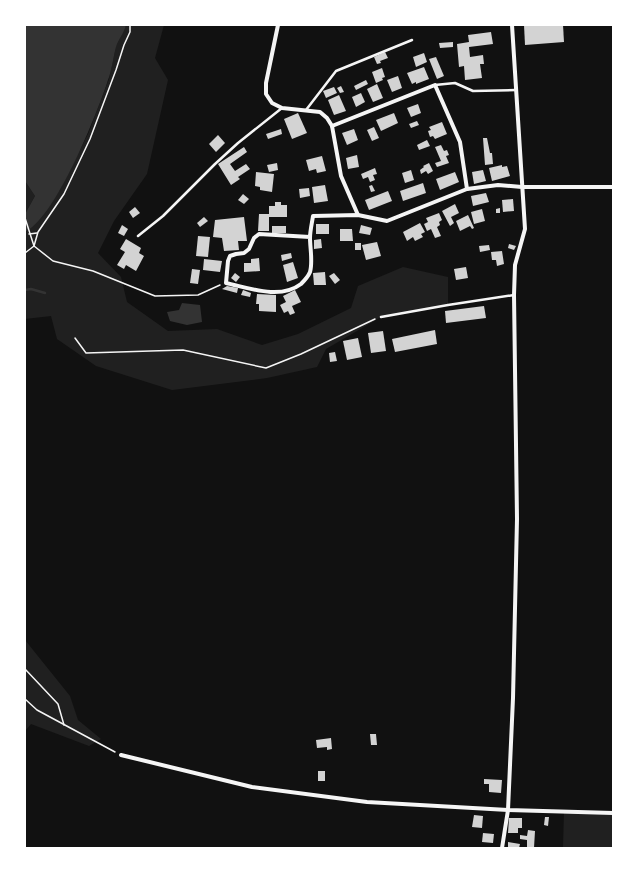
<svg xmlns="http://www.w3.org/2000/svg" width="638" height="873" font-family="Manrope,sans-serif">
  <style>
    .green { fill: #202020 }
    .water { fill: #333 }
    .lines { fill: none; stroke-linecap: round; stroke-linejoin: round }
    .stream { stroke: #333; stroke-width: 2.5 }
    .building { fill: #d3d3d3 }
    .path { stroke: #f5f5f5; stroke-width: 1.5 }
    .service { stroke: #f5f5f5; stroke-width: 2.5 }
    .minor { stroke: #f5f5f5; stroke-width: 4 }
  </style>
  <rect width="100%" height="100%" fill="#111"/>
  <g class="green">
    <path d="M126 25H164L155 58 168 80 147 174 114 221 98 253 121 277 127 302 168 331 217 329 262 345 298 334 351 308 358 286 403 267 448 277V305L381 317 326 349 317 367 267 378 172 390 96 366 57 339 51 316 25 319V232L29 230 59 191 88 134 109 79 116 46Z"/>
    <path d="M25 181 35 196 25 214Z"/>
    <path d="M25 640 70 696 78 720 101 739 89 746 31 724 25 731Z"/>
    <path d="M564 812 613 813V848H563Z"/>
  </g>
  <g class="water">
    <path d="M25 25H126C124 33 118 40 116 47 113 58 112 70 108 80 97 114 56 217 25 232V214L35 196 25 181Z"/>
    <path d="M182 303 200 305 202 322 187 325 170 321 167 312 179 310Z"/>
  </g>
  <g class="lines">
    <path class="stream" d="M25 290 31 289 45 293"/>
  </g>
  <g class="building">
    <path d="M524 25H563L564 42 525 45Z"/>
    <path d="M491 32 493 44 469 47 470 57 483 55 484 64H480L482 78 465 80 464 66 459 67 457 44 469 42 468 35Z"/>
    <path d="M453 42V47L440 48 439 43Z"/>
    <path d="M385 52 388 58 380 61 381 63 377 64 374 57Z"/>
    <path d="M424 53 427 62 416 67 413 57Z"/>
    <path d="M436 57 444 76 437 79 429 59Z"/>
    <path d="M424 67 429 79 416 84V82L412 84 407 73Z"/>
    <path d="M382 68 385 77 382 78 383 80 376 83 372 72Z"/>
    <path d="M398 76 402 88 392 92 387 80Z"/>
    <path d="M366 80 368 84 356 90 354 86Z"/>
    <path d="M377 84 383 98 373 102 367 89Z"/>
    <path d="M341 86 344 92 340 93 337 88Z"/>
    <path d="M334 87 337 93 326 98 323 91Z"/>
    <path d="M361 93 365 102 356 107 352 97Z"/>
    <path d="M339 95 346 111 334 115 328 100Z"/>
    <path d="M418 104 421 113 411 117 407 108Z"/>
    <path d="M298 113 307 133 292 139 284 119Z"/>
    <path d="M394 113 398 123 381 131 376 120Z"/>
    <path d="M417 121 419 125 411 128 409 124Z"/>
    <path d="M442 122 447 134 435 139 433 136 430 137 428 131 431 130 429 127Z"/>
    <path d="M374 127 379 138 372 141 367 130Z"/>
    <path d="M281 129 282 134 268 139 266 134Z"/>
    <path d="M354 129 358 140 347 145 342 133Z"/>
    <path d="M218 135 225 143 216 152 209 144Z"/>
    <path d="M483 138H487L490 153H492L493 164 485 165Z"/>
    <path d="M427 140 430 146 419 150 417 145Z"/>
    <path d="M441 145 444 151 447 150 449 155 446 156 449 163 437 167 435 163 441 161 435 147Z"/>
    <path d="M244 147 247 152 230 164 235 171 246 164 250 169 238 177 240 179 231 185 218 164Z"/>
    <path d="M357 155 359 167 348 169 346 158Z"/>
    <path d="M322 156 326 171 317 173 316 169 309 171 306 160Z"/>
    <path d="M277 163 278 170 269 172 267 165Z"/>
    <path d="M429 163 433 171 428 174 426 171 421 174 420 170 424 167 423 166Z"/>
    <path d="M502 165V167L507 166 510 176 492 181 489 168Z"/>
    <path d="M375 168 377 174 373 175 375 180 370 182 368 177 363 179 361 174Z"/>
    <path d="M411 170 414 180 405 183 402 173Z"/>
    <path d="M483 170 486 181 474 184 472 172Z"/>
    <path d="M256 172 274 174 272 192 260 190V187L255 186Z"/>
    <path d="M455 172 459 182 440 190 436 179Z"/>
    <path d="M423 183 426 193 403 201 400 191Z"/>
    <path d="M325 185 328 201 314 203 312 187Z"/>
    <path d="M372 185 375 191 371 192 369 186Z"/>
    <path d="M309 188 310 196 300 198 299 189Z"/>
    <path d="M388 191 392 201 369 210 365 200Z"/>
    <path d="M486 193 489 202 473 206 471 196Z"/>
    <path d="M243 194 249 199 244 204 238 200Z"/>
    <path d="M513 199 514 211 503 212 502 200Z"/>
    <path d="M275 202H281V205H287V217H269V231H258L259 214H269V206H275Z"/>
    <path d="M455 204 459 213 451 217 454 223 450 226 442 211Z"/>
    <path d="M135 207 140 213 133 218 129 212Z"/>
    <path d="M500 208V213H496V209Z"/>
    <path d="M482 209 485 221 474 224 471 212Z"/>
    <path d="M439 213 442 220 439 222 440 225 437 227 441 236 435 238 431 229 427 231 424 224 428 222 426 218Z"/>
    <path d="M468 215 474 228 472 229 470 226 460 231 456 221Z"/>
    <path d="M204 217 208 221 200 227 197 223Z"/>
    <path d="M244 217 247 241H238L239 250 224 251 222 238 213 237 215 220Z"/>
    <path d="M420 223 425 232 421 234 423 237 415 241 413 237 407 241 403 232Z"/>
    <rect x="316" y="224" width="13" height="10"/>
    <path d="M122 225 128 229 124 236 118 233Z"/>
    <path d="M361 225 372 228 370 235 359 233Z"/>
    <rect x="272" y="226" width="14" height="7"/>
    <path d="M340 229H352L353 241H340Z"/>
    <path d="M198 236 210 237 208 257 196 256Z"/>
    <path d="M126 239 141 248 139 253 144 256 136 271 126 265 124 269 117 265 125 252 120 249Z"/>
    <path d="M321 239 322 248 314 249V240Z"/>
    <path d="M377 242 381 256 366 260 362 245Z"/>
    <rect x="355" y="243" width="6" height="7"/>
    <path d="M509 244 516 246 514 250 508 248Z"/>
    <path d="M489 245 490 250 480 252 479 246Z"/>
    <path d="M502 251 504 264 497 266 496 260H492L491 252Z"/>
    <path d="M291 253 292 258 282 261 281 255Z"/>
    <path d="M259 258 260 271 244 272V263H251V259Z"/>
    <path d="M204 259 222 261 220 272 203 270Z"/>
    <path d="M293 262 298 278 287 282 283 265Z"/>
    <path d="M466 267 468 278 456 280 454 269Z"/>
    <path d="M192 269 200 270 198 284 190 283Z"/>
    <path d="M325 272 326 285H314L313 273Z"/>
    <path d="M235 273 240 277 236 282 231 278Z"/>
    <path d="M334 273 340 280 335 284 329 276Z"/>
    <path d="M227 286 238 288 237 293 222 289Z"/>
    <path d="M243 290 251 293 250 297 241 295Z"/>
    <path d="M295 290 301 302 292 306 295 313 290 315 288 311 284 313 280 305 286 302 283 296Z"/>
    <path d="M257 294 276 295V312L259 311V304H256Z"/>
    <path d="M484 306 486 318 446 323 445 311Z"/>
    <path d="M435 330 437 344 395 352 392 339Z"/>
    <path d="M383 331 386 351 371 353 368 333Z"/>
    <path d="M358 338 362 357 347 360 343 341Z"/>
    <path d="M335 352 337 361 330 362 329 353Z"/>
    <path d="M370 734H376L377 745H371Z"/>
    <path d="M331 738 332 749 327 750V747L317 748 316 740Z"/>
    <rect x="318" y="771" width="7" height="10"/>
    <path d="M484 779 502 780 501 793 489 792V784H484Z"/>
    <path d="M474 815 483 816 482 828 472 827Z"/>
    <path d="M545 817H549L548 826 544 825Z"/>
    <path d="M509 818H522V828H518V833H508Z"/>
    <path d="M528 830 535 831 534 848H527V840L520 839V835L527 836Z"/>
    <path d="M483 833 494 834 493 843 482 842Z"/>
    <path d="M508 842 520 844 519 848H508Z"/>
  </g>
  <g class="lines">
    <g class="path">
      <path d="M25 218 34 246 53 261 93 271 155 296 198 295 220 285"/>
      <path d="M29 234 37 233"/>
      <path d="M25 253 34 246 38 232 64 194 90 139 116 70 124 45 130 32V25"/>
      <path d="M75 338 86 353 183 350 266 368 301 354 375 319"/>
      <path d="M25 669 58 704 64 725"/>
      <path d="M25 699 37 710 115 752"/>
    </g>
    <g class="service">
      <path d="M435 85 455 83 473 91 516 90"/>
      <path d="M306 110 336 71 412 40"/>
      <path d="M138 236 163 216 215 164 238 143 282 108"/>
      <path d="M381 317 448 305 514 295"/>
    </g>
    <g class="minor">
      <path d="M278 25 266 83V94L272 103 282 108 320 112 327 118 332 126 341 176 358 215"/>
      <path d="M332 126 435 85 460 142 467 189"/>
      <path d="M310 237 259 234 254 238 249 249 244 253 236 254 230 256 228 261 226 283C249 288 280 300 301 284 305 280 308 277 310 272 313 262 310 248 310 238 310 231 312 223 313 216L358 215 387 221 467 189 498 185 522 187H613"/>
      <path d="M121 755 252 787 367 802 508 810 613 813"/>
      <path d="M502 848 508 810 513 698 517 519 514 295 515 265 525 229 512 25"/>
    </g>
  </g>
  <rect width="638" height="873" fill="none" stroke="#ffffff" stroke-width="52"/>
</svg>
